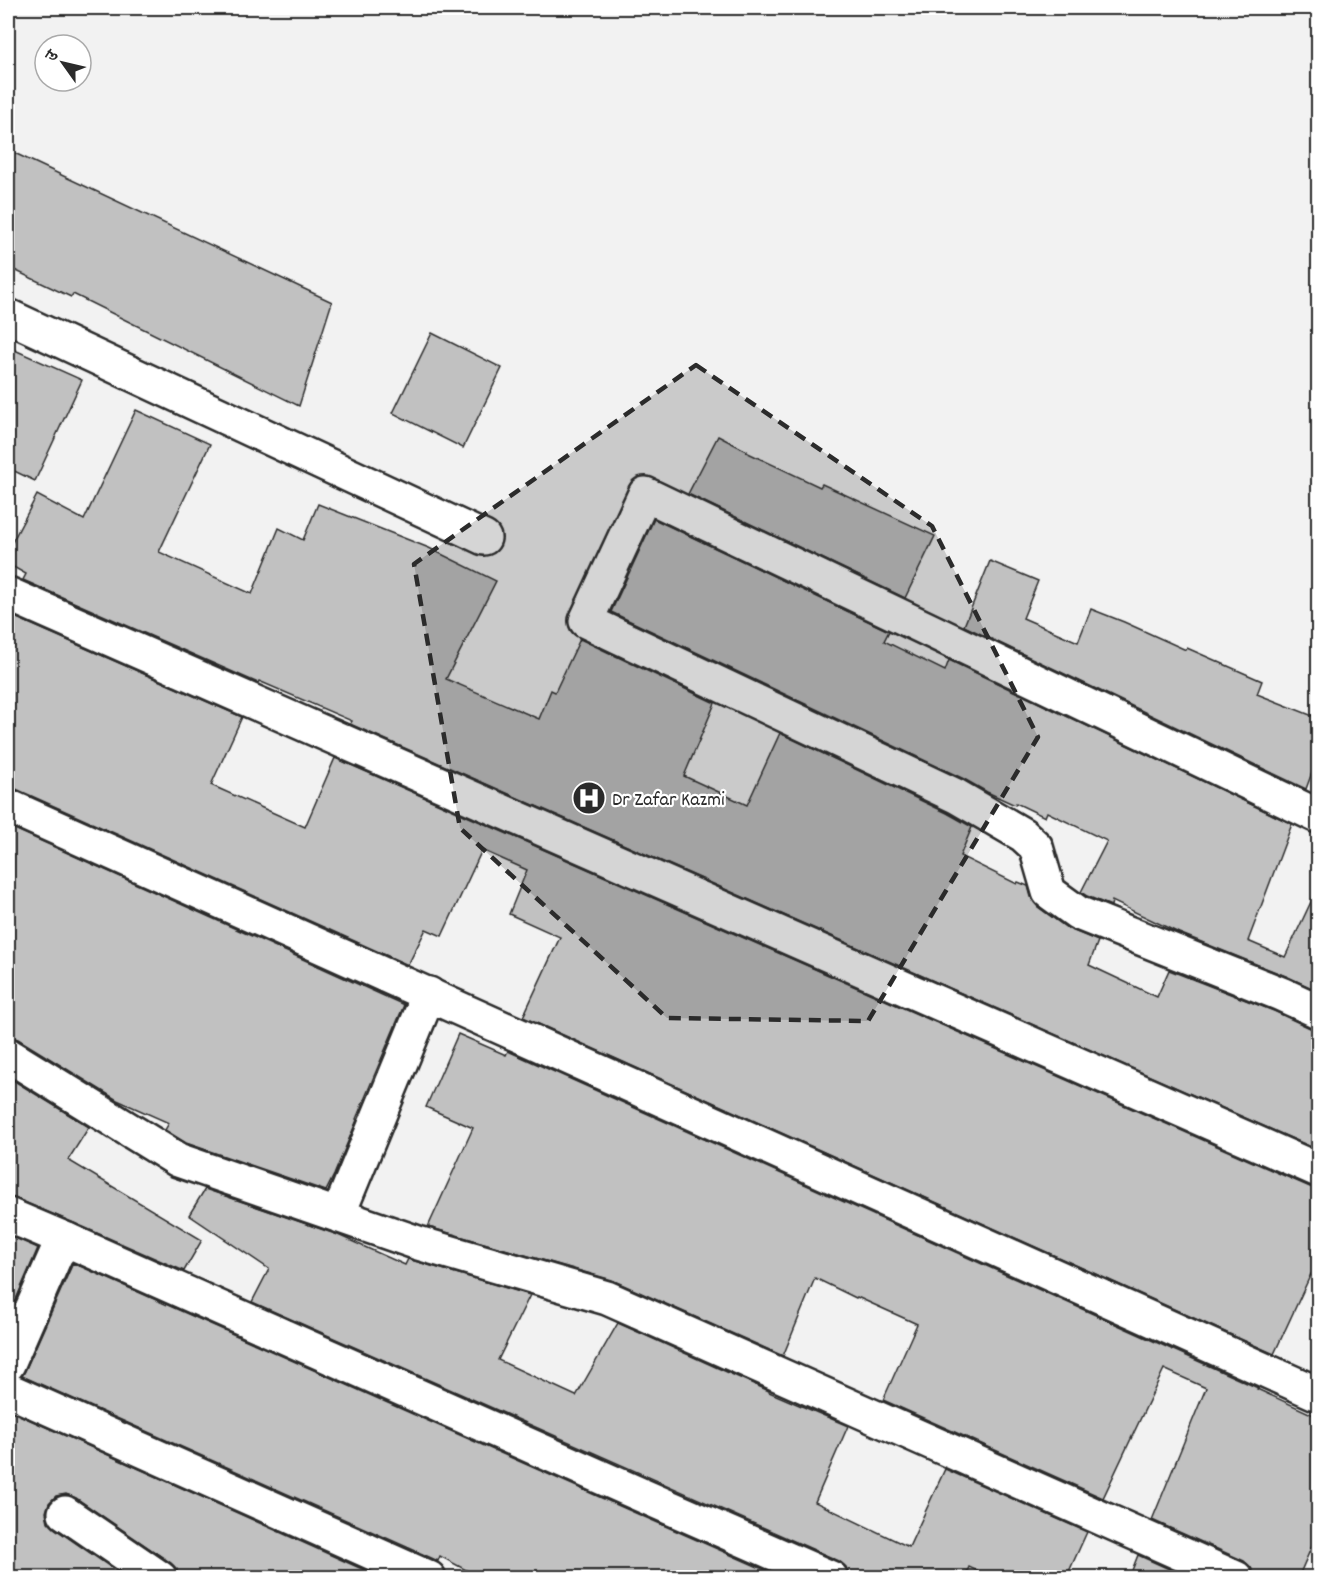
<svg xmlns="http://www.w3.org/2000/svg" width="1326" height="1585" font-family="Dekko,'Playpen Sans Deva',sans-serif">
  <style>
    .building { fill: #c1c1c1; stroke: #2b2b2b; stroke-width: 1.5 }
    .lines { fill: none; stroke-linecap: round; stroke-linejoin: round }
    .minor-casing { stroke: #2b2b2b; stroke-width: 38 }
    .minor { stroke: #fff; stroke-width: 33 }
    .marked { fill: #2b2b2b; fill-opacity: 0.2; stroke: #2b2b2b; stroke-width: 4.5; stroke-dasharray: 12 8; stroke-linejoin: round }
    .labels { text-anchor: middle; stroke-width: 4.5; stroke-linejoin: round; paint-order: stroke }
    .poi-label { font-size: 20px; fill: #2b2b2b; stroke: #fff; text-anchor: start }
  </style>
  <rect width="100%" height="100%" fill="#f2f2f2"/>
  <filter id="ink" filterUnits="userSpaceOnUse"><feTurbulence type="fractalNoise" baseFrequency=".0167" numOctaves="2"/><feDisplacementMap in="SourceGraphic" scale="12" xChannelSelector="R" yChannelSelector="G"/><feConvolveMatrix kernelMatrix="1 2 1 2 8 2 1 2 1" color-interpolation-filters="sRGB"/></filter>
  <g filter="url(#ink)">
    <g class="building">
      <path d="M8 150 332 302 299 406 73 294 71 297 8 267Z"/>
      <path d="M432 333 502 368 463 448 393 413Z"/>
      <path d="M8 347 82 380 35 481 8 468Z"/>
      <path d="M136 410 210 444 159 552 252 594 279 528 303 540 318 504 429 548 496 581 446 679 539 719 551 690 555 692 580 639 715 703 684 776 747 805 780 733 947 813 972 827 960 856 1017 884 1018 882 1028 886 1031 897 1038 907 1067 928 1098 941 1089 965 1157 997 1169 970 1274 1011 1310 1028 1318 1030V1150L350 724 352 721 259 681 258 683 23 580 26 574 8 564V550L37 495 84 520Z"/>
      <path d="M718 436 747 451 746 452 820 487 822 484 935 536 905 598 688 494Z"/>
      <path d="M654 519 889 631 884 641 945 671 949 660 1292 824 1248 941 1285 957 1318 887V991L1288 977 1179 933 1112 901 1111 906 1087 896 1081 892 1107 841 1047 812 1045 817 1016 803 1015 805 987 792 964 779 611 612Z"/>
      <path d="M990 561 1038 581 1023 618 1078 642 1091 609 1124 622 1186 650 1187 648 1262 681 1257 694 1318 718V756L1306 789 964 626Z"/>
      <path d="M8 614 242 717 211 785 305 827 335 758 1310 1187 1318 1188V1278L1311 1274 1274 1354 523 1017 560 937 509 914 527 870 482 850 442 936 426 929 408 965 16 789 8 788Z"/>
      <path d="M8 826 404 1005 356 1119 357 1120 334 1175 326 1191 186 1143 165 1130 169 1123 117 1100 18 1039 8 1036Z"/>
      <path d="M458 1034 506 1055 508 1051 1258 1388 1257 1389 1318 1417V1532L1298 1578H1254L1251 1568 1244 1561 1152 1520 1206 1388 1164 1369 1103 1498 883 1400 917 1324 857 1297 856 1298 815 1278 783 1356 612 1280 428 1227 473 1128 426 1107Z"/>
      <path d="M8 1077 89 1127 68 1160 202 1240 184 1271 74 1223 15 1198 8 1197Z"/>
      <path d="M205 1189 338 1235 405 1265 408 1259 530 1295 498 1360 576 1396 618 1323 769 1391V1392L848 1426 815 1502 909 1547 945 1469 1087 1532 1066 1578H992L969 1567 966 1574 974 1578H849L846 1567 839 1561 252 1302 269 1269 189 1215Z"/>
      <path d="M8 1235 38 1248 8 1318Z"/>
      <path d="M73 1263 631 1511 783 1578H481L440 1556 438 1561 418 1552 22 1376 25 1371Z"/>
      <path d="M8 1410 382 1578H178L177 1569 171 1563 76 1498 66 1494 56 1496 49 1503 46 1512 48 1522 54 1528 126 1578H8Z"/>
      <path d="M1138 1555 1189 1578H1129Z"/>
    </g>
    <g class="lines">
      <defs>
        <g id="minor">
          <path d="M8 316 484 538"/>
          <path d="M8 594 1318 1170"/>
          <path d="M8 806 1318 1394"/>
          <path d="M1318 816 645 494 586 621 956 796 1023 835 1036 847 1049 892 1078 913 1281 994 1318 1011"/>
          <path d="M8 1055 178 1160 418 1243 607 1298 1236 1578"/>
          <path d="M8 1215 67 1240 639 1494 831 1578"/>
          <path d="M338 1215 429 994"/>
          <path d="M8 1364 56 1254 67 1240"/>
          <path d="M8 1390 429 1578"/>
          <path d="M65 1513 160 1578"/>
        </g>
      </defs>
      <use href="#minor" class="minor-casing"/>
      <use href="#minor" class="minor"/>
    </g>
  </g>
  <path class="marked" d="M696 365 932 526 1038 737 868 1021 667 1018 460 828 414 564Z"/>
  <defs>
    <symbol id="hospital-disc" viewBox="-11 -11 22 22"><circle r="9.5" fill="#2b2b2b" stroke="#fff"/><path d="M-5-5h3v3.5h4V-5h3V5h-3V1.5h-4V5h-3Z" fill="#fff"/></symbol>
  </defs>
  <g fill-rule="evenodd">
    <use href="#hospital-disc" x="570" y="779" width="38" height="38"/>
  </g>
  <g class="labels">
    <g class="poi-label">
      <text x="612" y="805">Dr Zafar Kazmi</text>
    </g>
  </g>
  <rect width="1326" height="1585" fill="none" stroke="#fff" stroke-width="30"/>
  <rect x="15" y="15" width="1296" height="1555" fill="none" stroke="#2b2b2b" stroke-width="2" filter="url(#ink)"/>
  <g transform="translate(63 63) rotate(304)"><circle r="28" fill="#ffffff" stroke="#aaaaaa" stroke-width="1.5"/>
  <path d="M0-4.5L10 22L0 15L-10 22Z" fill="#2b2b2b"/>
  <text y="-9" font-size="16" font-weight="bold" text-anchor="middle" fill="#2b2b2b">उ</text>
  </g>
</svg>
